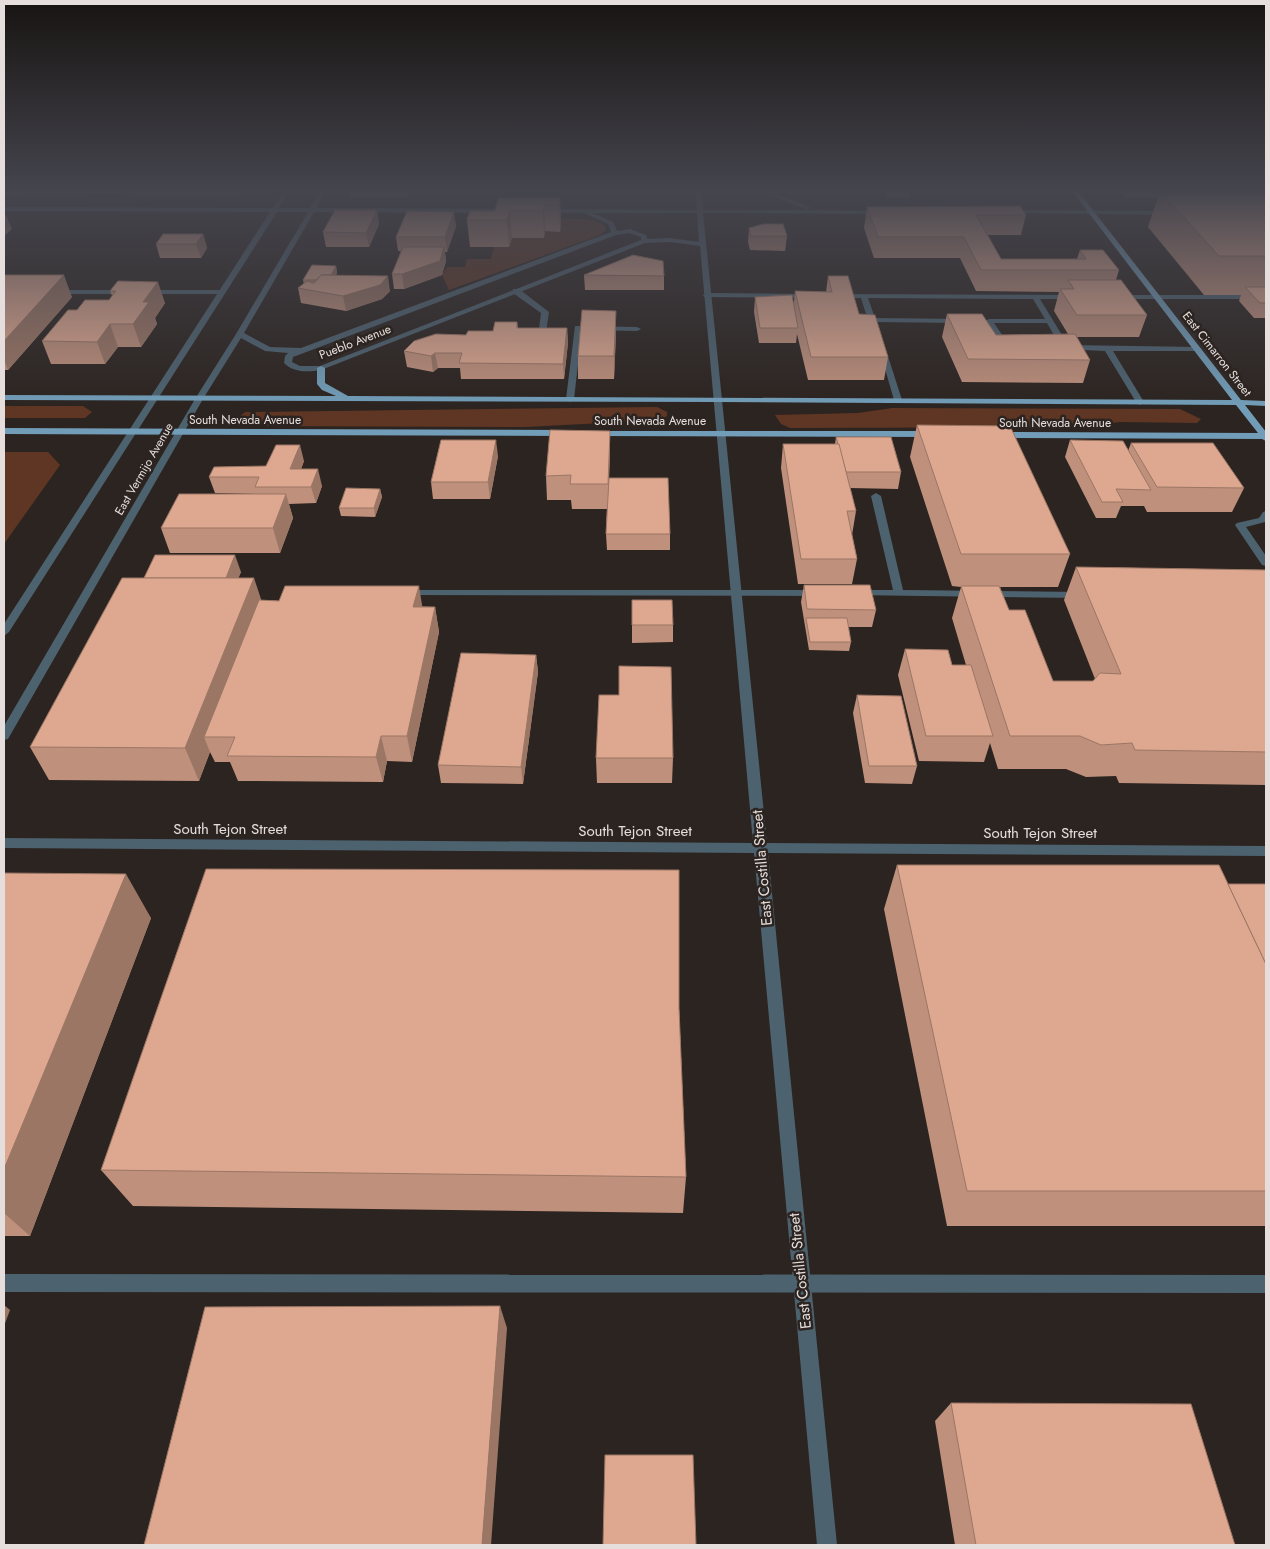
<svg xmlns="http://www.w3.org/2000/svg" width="1270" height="1549" font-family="Jost,sans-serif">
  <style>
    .green { fill: #5f3623 }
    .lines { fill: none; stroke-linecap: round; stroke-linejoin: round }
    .service { fill: #4d626f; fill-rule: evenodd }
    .tertiary { fill: #4d626f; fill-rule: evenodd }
    .primary { fill: #729db8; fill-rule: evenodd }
    .wall { fill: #bf907c }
    .shaded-wall { fill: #9b7665 }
    .building { fill: #dea890; stroke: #9b7665 }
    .labels { text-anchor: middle; stroke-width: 5; stroke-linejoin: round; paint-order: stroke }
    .far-street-label { font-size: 12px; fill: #e5dedc; stroke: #2c2420 }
    .street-label { font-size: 15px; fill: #e5dedc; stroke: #2c2420 }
  </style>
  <rect width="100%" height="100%" fill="#2c2420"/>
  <g class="green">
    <path d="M468 218 582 219C591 220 600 220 606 227L605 231 600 235 449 290 442 275 447 267H465L467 259H491L494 247 512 238H544L545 231H560L561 225 466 224Z"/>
    <path d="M4 406H83L92 412 85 418H4Z"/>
    <path d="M657 407 667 412V416L661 420 526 427 249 426 242 423 239 417 245 412H255Z"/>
    <path d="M892 408 1180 409 1201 419 1197 423 1120 422 1077 427 790 428 781 424 775 415 858 413Z"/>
    <path d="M4 452H48L60 465 4 544Z"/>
  </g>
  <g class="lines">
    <g class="service">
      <path d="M513 289H519L549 312 545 339 538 337 541 313 513 293Z"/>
      <path d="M54 290H220L224 292 220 294H51L50 292Z"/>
      <path d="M707 293 807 294 811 296 807 298 704 297 703 295Z"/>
      <path d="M834 294 1075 295 1079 297 1078 299H1040L1068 345 1198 347 1202 349 1198 351H1113L1144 402 1140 405 1136 402 1105 351 1062 349 1047 323H994L1007 342 1014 345 1010 347 1001 346 985 321 989 319H1045L1033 299 868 298 875 318 961 319 965 321 961 323 876 322 878 327 874 329 870 327 861 298H837L833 296Z"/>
      <path d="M1117 295H1266V299H1114L1113 297Z"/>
      <path d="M575 326 637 327 641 329 637 331 582 330 574 399 570 402 566 399Z"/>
      <path d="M879 348 886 350 902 400 901 402 894 400Z"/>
      <path d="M876 493 881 496 903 590 1083 592 1088 595 1083 598 851 595V591L855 590H893L871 496Z"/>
      <path d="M1266 511 1265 522 1246 527 1266 556V566L1262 565 1235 525 1237 523 1259 518 1263 512Z"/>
      <path d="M403 590H818L823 593 818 596 399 595V591Z"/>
      <path d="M4 1274 1266 1275V1293L4 1292Z"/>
    </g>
    <g class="tertiary">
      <path d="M284 191H290L279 208H310L320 191H326L316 208 511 209 514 211 511 213 314 212 244 333 270 347 301 348 611 232 608 224 584 213 542 212 544 209 697 210 695 191H701L703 210H808L767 194 753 195 742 191H769L810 207 808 210 883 211 881 214 703 213 767 843 1266 846V856L768 853 837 1545H817L754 853 4 848V838L753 843 700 246 670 242 645 243 321 370C308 372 294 373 284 363L285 356 288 353 265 351 241 338 203 399 8 739 4 740V726L195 399 236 334 308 212H277L9 632 4 636V624L270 212 4 211V207L273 208ZM593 213H697L699 242 670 238 647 239 646 235 630 229 617 231 613 222ZM629 233 641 237V240L320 366H300L292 362 293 357 309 351 616 235Z"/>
      <path d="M1009 210 1169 211 1172 213 1169 215 1007 213Z"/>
    </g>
    <g class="primary">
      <path d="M1072 191H1078L1241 400 1266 401V406L1245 405 1266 432V441L1262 439 999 438 995 435 999 432 1258 433 1236 405 717 402 4 400V395L336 396 322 390 317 384V368L321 366 325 368V383L348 396 1232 400Z"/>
      <path d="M4 428 566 430 570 433 566 436 4 434Z"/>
      <path d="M591 431H931L935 434 931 437 594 436 590 433Z"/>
    </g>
  </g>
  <g class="wall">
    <path d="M4 191H126L123 194 4 195Z"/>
    <path d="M129 191H247L244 195H130Z"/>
    <path d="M349 191H410L407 197H350Z"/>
    <path d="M885 191H911L910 197H888Z"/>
    <path d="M1007 191H1035L1034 193H1009Z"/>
    <path d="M1120 191H1266V318H1254L1239 301 1241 295H1204L1148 227 1158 197H1125Z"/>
    <path d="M560 198 561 225 560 232 545 231 544 238H512L509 247H470L467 220 495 211Z"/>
    <path d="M867 207 1026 215 1021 235H988L1001 259H1077L1080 250 1119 270 1116 280 1147 315 1139 337H1077L1090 360 1083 383 962 382 942 337 947 314 996 335 1068 334 1054 311 1059 292 976 291 960 258H874L864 228Z"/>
    <path d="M377 210 379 224 369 247H326L323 232Z"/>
    <path d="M456 226 447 252H445L446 261 442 275 404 289H394L392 274 401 251H398L396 237Z"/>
    <path d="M749 228 787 236 785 251 750 250 748 242Z"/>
    <path d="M203 234 207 248 201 258H160L156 244Z"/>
    <path d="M336 266 337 273 336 275 390 291 382 299 346 311 301 303 298 288 304 284 303 280Z"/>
    <path d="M4 275 72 297 8 370H4Z"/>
    <path d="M584 275 664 276V290H585Z"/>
    <path d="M828 276 859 314 888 357 884 380H808L797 334 796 343H759L754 312 755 297 794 302 795 291 826 292Z"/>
    <path d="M118 281 165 303 155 318 157 324 141 347H118L105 364H51L42 341 77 310 109 300 112 296 110 291Z"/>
    <path d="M517 322 518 328H567L568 343 564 379H461L460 368H438L433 372 407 367 404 351 493 331Z"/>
    <path d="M616 333 614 379H578V356Z"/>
    <path d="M917 425 1070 554 1058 587H1000L1009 610 1053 681H1093L1095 679 1064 600 1076 567 1266 570V785L1119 783 1116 776 1086 777 1066 769H998L990 743 984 762 919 761 898 675 905 649 952 665H966L952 618 961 587 952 586 910 457Z"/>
    <path d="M610 431 609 478 670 534V550H607L606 534 607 509H572L571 500H547L546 476Z"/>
    <path d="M836 437 901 472 898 489 850 488 856 511 852 535 857 559 852 584H798L781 468 783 444H835Z"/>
    <path d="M1070 440 1128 451 1131 443 1244 488 1232 512H1147L1144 506H1121L1116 518H1096L1065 457Z"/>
    <path d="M498 456 490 499H433L431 482Z"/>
    <path d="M304 461 301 469 322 486 316 503 289 504 293 518 280 553H170L161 528 257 494 215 493 209 477 266 466Z"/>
    <path d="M380 489 382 497 375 517 341 516 339 508Z"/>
    <path d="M241 572 238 578 261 600 435 607 439 632 412 762 387 761 383 782 238 781 230 762H215L210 752 199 781 49 780 30 747 144 578Z"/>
    <path d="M804 585 876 610 872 627H848L851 642 849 651 809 650 801 602Z"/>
    <path d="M632 600 673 625V642L632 643Z"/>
    <path d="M536 655 538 672 523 784 441 783 438 765Z"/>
    <path d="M857 695 917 766 912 784 865 783 853 713Z"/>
    <path d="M596 758H673L672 783H597Z"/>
    <path d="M897 865 1228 884H1266V1226H947L884 909Z"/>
    <path d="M4 873 151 918 30 1236H4Z"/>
    <path d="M679 1008 686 1177 683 1213 133 1206 101 1170Z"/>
    <path d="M951 1403 1235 1545H955L935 1421Z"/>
  </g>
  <g class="shaded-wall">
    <path d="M121 191H126L123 194Z"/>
    <path d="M243 191H247L244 195Z"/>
    <path d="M407 191H410L407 197Z"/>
    <path d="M560 198 561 225 560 232 559 205Z"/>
    <path d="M544 205 545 231 544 238 543 211Z"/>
    <path d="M377 210 379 224 369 247 366 233Z"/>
    <path d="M510 211 512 238 509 247 507 220Z"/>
    <path d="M454 212 456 226 447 252 445 237Z"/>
    <path d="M6 215 12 229 4 236V217Z"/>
    <path d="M203 234 207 248 201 258 196 244Z"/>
    <path d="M444 247 446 261 442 275 404 289 402 274Z"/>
    <path d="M336 266 337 273 329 288 328 281Z"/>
    <path d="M64 275 72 297 8 370 4 360V341Z"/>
    <path d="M388 276 390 291 382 299 346 311 343 296Z"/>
    <path d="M158 282 165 303 155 318 157 324 141 347 133 324 143 302Z"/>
    <path d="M616 311V333L614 379V356Z"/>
    <path d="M110 324 118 347 105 364 97 342Z"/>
    <path d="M567 328 568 343 564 379 563 364Z"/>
    <path d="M435 353 438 368 433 372 431 356Z"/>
    <path d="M610 431V455L608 509V484Z"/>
    <path d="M496 440 498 456 490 499 488 482Z"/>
    <path d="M300 445 304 461 295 486 290 469Z"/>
    <path d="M318 469 322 486 316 503 311 487Z"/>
    <path d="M380 489 382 497 375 517 374 508Z"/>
    <path d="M286 494 293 518 280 553 273 528Z"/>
    <path d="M235 555 241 572 225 611 219 594Z"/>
    <path d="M254 578 265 611 204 737 210 752 199 781 185 748Z"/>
    <path d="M419 586 423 611 413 607Z"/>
    <path d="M435 607 439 632 412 762 407 736Z"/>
    <path d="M536 655 538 672 523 784 521 767Z"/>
    <path d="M381 736 387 761 383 782 376 757Z"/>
    <path d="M126 874 151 918 30 1236 4 1213V1169Z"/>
    <path d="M4 1305 10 1310 4 1326Z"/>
    <path d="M500 1306 507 1328 491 1545H482Z"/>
  </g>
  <g class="building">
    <path d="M1160 191H1266V256H1219Z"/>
    <path d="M498 198H560L559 205H544L543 211H510L507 220H467L470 211H495Z"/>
    <path d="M1020 206 1026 215H976L1001 259H1086L1080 250H1103L1119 270H981L964 237H878L867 207Z"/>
    <path d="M335 210H377L366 233 323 232Z"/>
    <path d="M407 211 454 212 445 237H396Z"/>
    <path d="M763 224H783L787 236H751L749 228Z"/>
    <path d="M163 234H203L196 244H156Z"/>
    <path d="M403 247H444L440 261 402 274H392Z"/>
    <path d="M633 255 663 261 664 276 584 275Z"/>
    <path d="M312 265 336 266 331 275H321L316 280H303Z"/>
    <path d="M4 275H64L4 341Z"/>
    <path d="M321 275 388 276 380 285 343 296 298 288 307 281 314 283Z"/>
    <path d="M828 276H848L859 314 875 315 888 357H811L795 291 832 292Z"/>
    <path d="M1068 280H1121L1147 315H1077L1060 289H1074Z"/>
    <path d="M118 281 158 282 143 302H149L133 324H110L97 342 42 341 68 310H77L85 300H109L116 291H110Z"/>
    <path d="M1245 287H1266V303H1260Z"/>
    <path d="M792 295 798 328H760L755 297Z"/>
    <path d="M582 310 616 311 614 356H578Z"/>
    <path d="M947 314H982L996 335 1075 334 1090 360 968 359Z"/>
    <path d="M495 322H517V328H567L563 364 459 363 462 353H435L431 356 404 351 414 341 436 334 466 335 468 331H493Z"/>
    <path d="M917 425 1010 426 1070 554H961Z"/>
    <path d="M550 430 610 431 608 484H570L571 475 546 476Z"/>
    <path d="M836 437H891L901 472H846Z"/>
    <path d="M441 440H496L488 482H431Z"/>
    <path d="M1070 440 1123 441 1151 490 1116 489 1123 502H1102Z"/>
    <path d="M1131 443H1213L1244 488 1157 487Z"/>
    <path d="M783 444H839L856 511H847L857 559H801Z"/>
    <path d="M276 445H300L290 469H318L311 487H255L259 477H209L214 467 266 466Z"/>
    <path d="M609 478H668L670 534H606Z"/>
    <path d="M346 488 380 489 374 508H339Z"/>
    <path d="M179 494H286L273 528H161Z"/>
    <path d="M155 555H235L226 578H144Z"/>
    <path d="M1076 567 1266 570V752L1135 750 1132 743 1101 745 1080 736H1010L961 586H999L1009 610H1025L1053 681H1093L1100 673 1121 674Z"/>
    <path d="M122 578H254L185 748 30 747Z"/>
    <path d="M804 585H870L876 610 807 609Z"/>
    <path d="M285 586H419L413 607H435L407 736H381L376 757 227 756 235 737H204L259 600 279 601Z"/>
    <path d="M632 600H672L673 625H632Z"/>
    <path d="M806 618H847L851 642H810Z"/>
    <path d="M905 649 948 650 952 665H971L993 736H926Z"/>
    <path d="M461 653 536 655 521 767 438 765Z"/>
    <path d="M619 666 671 667 673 758H596L599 695H619Z"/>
    <path d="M857 695 901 696 917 766H869Z"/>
    <path d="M897 865H1219L1266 964V1191H967Z"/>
    <path d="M206 869 679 870V1008L686 1177 101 1170Z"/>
    <path d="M4 873 126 874 4 1169Z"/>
    <path d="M1228 884H1266V964Z"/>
    <path d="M500 1306 482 1545H144L205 1307Z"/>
    <path d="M951 1403 1191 1404 1235 1545H976Z"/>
    <path d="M605 1455H693L696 1545H603Z"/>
  </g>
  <linearGradient id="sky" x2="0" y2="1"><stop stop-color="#181412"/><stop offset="0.47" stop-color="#45454e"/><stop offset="1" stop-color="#45454e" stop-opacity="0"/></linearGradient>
  <rect width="1270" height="407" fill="url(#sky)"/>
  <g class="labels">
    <g class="far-street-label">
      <text transform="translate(355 342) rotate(-21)" y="4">Pueblo Avenue</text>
      <text transform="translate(1217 354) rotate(52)" y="4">East Cimarron Street</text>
      <text x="245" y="424">South Nevada Avenue</text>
      <text x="650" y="425">South Nevada Avenue</text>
      <text x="1055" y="427">South Nevada Avenue</text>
      <text transform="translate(144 469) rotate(-60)" y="4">East Vermijo Avenue</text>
    </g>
    <g class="street-label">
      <text x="230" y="834">South Tejon Street</text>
      <text x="635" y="836">South Tejon Street</text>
      <text x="1040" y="838">South Tejon Street</text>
      <text transform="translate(762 868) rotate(-95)" y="5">East Costilla Street</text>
      <text transform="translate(800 1271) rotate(-96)" y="5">East Costilla Street</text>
    </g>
  </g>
  <rect width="1270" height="1549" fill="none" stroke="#e5dedc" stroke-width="10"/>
</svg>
